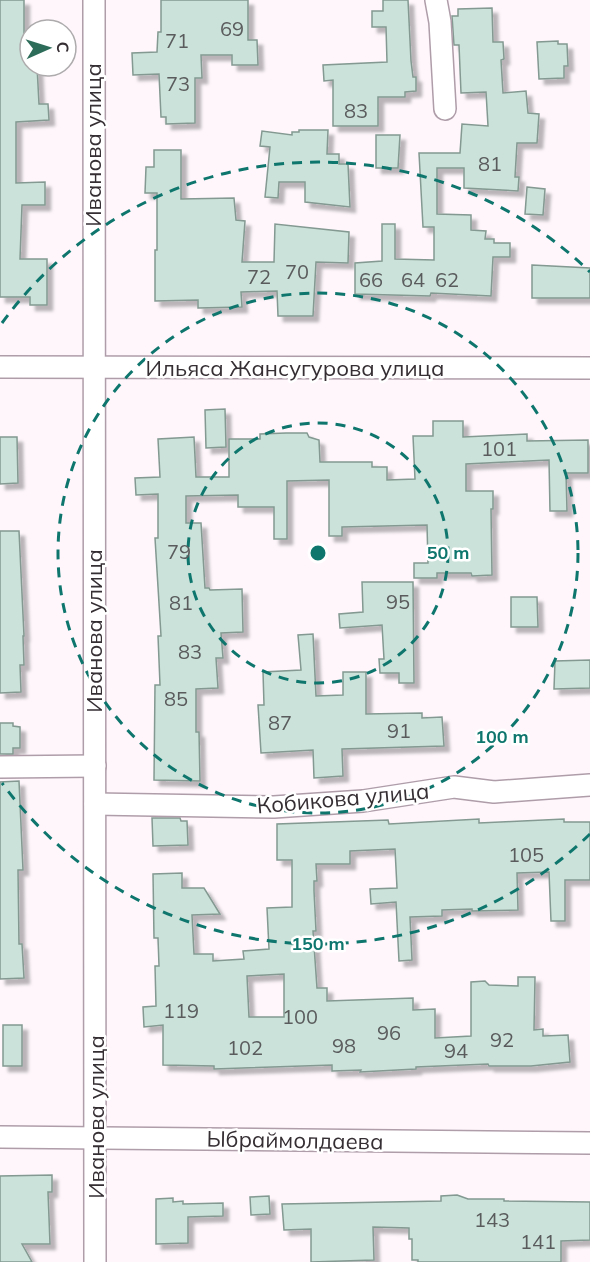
<svg xmlns="http://www.w3.org/2000/svg" width="590" height="1262" font-family="Mulish,sans-serif">
  <style>
    .building { fill: #cae2d9; stroke: #839991; stroke-width: 1.5; fill-rule: evenodd; filter: url(#shadow) }
    .lines { fill: none; stroke-linecap: round; stroke-linejoin: round }
    .minor-casing { stroke: #af9da9; stroke-width: 24 }
    .minor { stroke: #fff; stroke-width: 21 }
    .ring { fill: none; stroke: #0f766e; stroke-width: 3; stroke-dasharray: 10 8 }
    .labels { text-anchor: middle; stroke-width: 5; stroke-linejoin: round; paint-order: stroke }
    .number-label { font-size: 20px; fill: #5a5b5c }
    .street-label { font-size: 22px; fill: #352e33; stroke: #fff }
    .centre { fill: #0f766e; stroke: #fff; stroke-width: 3 }
    .ring-label { font-size: 18px; text-anchor: middle; font-weight: bold; fill: #0f766e; stroke: #fff; stroke-width: 5; stroke-linejoin: round; paint-order: stroke }
  </style>
  <defs>
    <filter id="shadow"><feDropShadow dx="5.5" dy="5.5" stdDeviation="1.5" flood-color="#0004"/></filter>
  </defs>
  <rect width="100%" height="100%" fill="#fef6fb"/>
  <g class="building">
    <path d="M0 0H24V33H30V66H37L39 104H48L49 120 16 122V183L45 182V205H22L20 259H47V305H30V297H0Z"/>
    <path d="M161 0H248V40H257L258 65H232V55H201L202 78H195V123L166 124V117H161L159 74 133 75 132 53 157 52 158 32H161Z"/>
    <path d="M383 0H408L411 61 413 77H416V91L405 92V97H378V126H333V80L324 81 323 65 387 62 386 27H372V11H383Z"/>
    <path d="M492 8 493 42H503L504 59 501 60 503 93 526 91 528 113 539 114 537 143H517L515 177H519L518 191 464 188V168H437V214L471 215V230L486 231 485 239H494V243H510V257H493L491 296 431 293 430 296 355 294V263L382 261V224H395V259L434 260V227H423L419 153H460L462 124 488 126 486 92 461 93 459 45H454L452 16H458V9Z"/>
    <path d="M558 41V44H567L568 66H564V78L539 79 537 42Z"/>
    <path d="M299 130H328L327 154H339V164H348L350 207 305 202V182H279L278 198 265 197 270 147 260 146 262 131 292 135V132H299Z"/>
    <path d="M376 135H400L398 168H376Z"/>
    <path d="M154 150H181V199L234 198 236 220 245 221 242 262H274L275 224 349 232 348 263 316 262 313 316H278L277 291 241 292 242 307 198 308V300L155 301V250H157V193H145L146 167H154Z"/>
    <path d="M527 187 545 189 543 215 525 214Z"/>
    <path d="M532 265 590 268V298H532Z"/>
    <path d="M225 409 226 447 206 448 205 410Z"/>
    <path d="M433 421H463V437L527 434V441L588 440V473H566L567 511H550L549 460 466 464V491H493V509H491L492 575 472 576 471 573H437V578H414V563H428L427 525 342 527V536H329V480L287 481V539H274V507H238V495L186 496V523H201L205 588H209L210 590 242 589 243 632 221 633 223 658H216L218 688 196 689V732H199L200 781 154 780 155 685H160L158 636H161L155 538H158V494L136 495 135 478 160 477 158 439 194 437 196 477H229V439H260V434L286 433H307L309 437 319 440 320 462H372V467H387V480L415 479 413 436H433Z"/>
    <path d="M0 437H17L18 483 0 484Z"/>
    <path d="M0 531H19L24 636H23L24 665H20L21 692 0 693Z"/>
    <path d="M362 582H413L414 683H399V673H380L379 659H384L382 625 340 628 339 614 363 612Z"/>
    <path d="M511 597H537L538 627H511Z"/>
    <path d="M313 634 316 696 343 695V672H366V714L422 713V718L442 717 444 746 342 749 343 776 314 778 313 750 261 753 258 705H264L263 672 301 670 298 635Z"/>
    <path d="M590 660V688L554 689 555 661Z"/>
    <path d="M0 723H13V726L20 727V748H13V754H0Z"/>
    <path d="M19 781 23 870H18L19 944H22L24 978 0 979V782Z"/>
    <path d="M152 818H180L181 821H187L188 845 153 846Z"/>
    <path d="M479 819V823L564 819V822H590V880H565V921H551L549 872 517 873 518 910 472 911V909L442 910V916L410 917 412 960 399 961 396 902 371 904 370 889 397 888 395 849 350 851V864H316L317 881H314V891L316 931H313L317 988H327V1001L413 998V1010L435 1009V1038L471 1036V982L485 981 489 985 518 986V977H535L534 1030 543 1029V1036L568 1035 570 1062 531 1066H489L488 1064 416 1067V1069L360 1072 361 1070 332 1071V1065L214 1069V1066L163 1065V1025L144 1027 143 1007 156 1006 155 966H159L158 938H154L153 874 182 873V888H204L220 914 192 915 194 954H213V961L244 959 243 951 269 949 267 908 292 907V860H277V824L388 820 389 824ZM284 974V1017H249L247 976Z"/>
    <rect x="3" y="1025" width="19" height="41"/>
    <path d="M52 1175V1192H48L50 1244H22L32 1262H0V1176Z"/>
    <path d="M457 1195 468 1199H504V1201L590 1202V1240L561 1241V1262H418V1260H412V1239H409V1228L373 1227 374 1260 311 1262V1229L284 1230 282 1204 441 1201V1196Z"/>
    <path d="M269 1196 270 1214 251 1215 250 1197Z"/>
    <path d="M173 1198V1202L183 1201V1204L223 1203V1216L188 1217V1243L156 1244V1199Z"/>
  </g>
  <g class="lines">
    <defs>
      <g id="minor">
        <path d="M94 0C92 421 97 841 95 1262"/>
        <path d="M436 0 440 22 445 109"/>
        <path d="M0 367 590 368"/>
        <path d="M0 767 95 766"/>
        <path d="M95 804 274 807 363 801 454 787 494 792 590 785"/>
        <path d="M0 1137 590 1143"/>
      </g>
    </defs>
    <use href="#minor" class="minor-casing"/>
    <use href="#minor" class="minor"/>
  </g>
  <g class="ring">
    <circle cx="318" cy="553" r="130"/>
    <circle cx="318" cy="553" r="260"/>
    <path d="M590 834A391 391 0 0 1 2 783M2 323A391 391 0 0 1 590 272"/>
  </g>
  <g class="labels">
    <g class="number-label">
      <text x="232" y="36">69</text>
      <text x="177" y="48">71</text>
      <text x="178" y="91">73</text>
      <text x="356" y="118">83</text>
      <text x="490" y="171">81</text>
      <text x="297" y="279">70</text>
      <text x="259" y="284">72</text>
      <text x="371" y="287">66</text>
      <text x="413" y="287">64</text>
      <text x="447" y="287">62</text>
      <text x="499" y="456">101</text>
      <text x="179" y="559">79</text>
      <text x="398" y="609">95</text>
      <text x="181" y="610">81</text>
      <text x="190" y="659">83</text>
      <text x="176" y="706">85</text>
      <text x="280" y="730">87</text>
      <text x="399" y="738">91</text>
      <text x="526" y="862">105</text>
      <text x="181" y="1018">119</text>
      <text x="300" y="1024">100</text>
      <text x="389" y="1040">96</text>
      <text x="502" y="1047">92</text>
      <text x="344" y="1053">98</text>
      <text x="245" y="1055">102</text>
      <text x="456" y="1058">94</text>
      <text x="492" y="1227">143</text>
      <text x="538" y="1249">141</text>
    </g>
    <g class="street-label">
      <text transform="translate(93 145) rotate(-90)" y="8">Иванова улица</text>
      <text x="295" y="376">Ильяса Жансугурова улица</text>
      <text transform="translate(94 631) rotate(-90)" y="8">Иванова улица</text>
      <text transform="translate(343 798) rotate(-5)" y="8">Кобикова улица</text>
      <text transform="translate(96 1117) rotate(-90)" y="8">Иванова улица</text>
      <text transform="translate(295 1140) rotate(1)" y="8">Ыбраймолдаева</text>
    </g>
  </g>
  <circle cx="318" cy="553" r="9" class="centre"/>
  <g class="ring-label">
    <text x="448" y="559">50 m</text>
    <text x="502" y="743">100 m</text>
    <text x="318" y="950">150 m</text>
  </g>
  <g transform="translate(48 48) rotate(87)"><circle r="28" fill="#ffffff" stroke="#aeabad" stroke-width="1.5"/>
  <path d="M0-4.5L10 22L0 15L-10 22Z" fill="#2d6c59"/>
  <text y="-9" font-size="16" font-weight="bold" text-anchor="middle" fill="#352e33">С</text>
  </g>
</svg>
